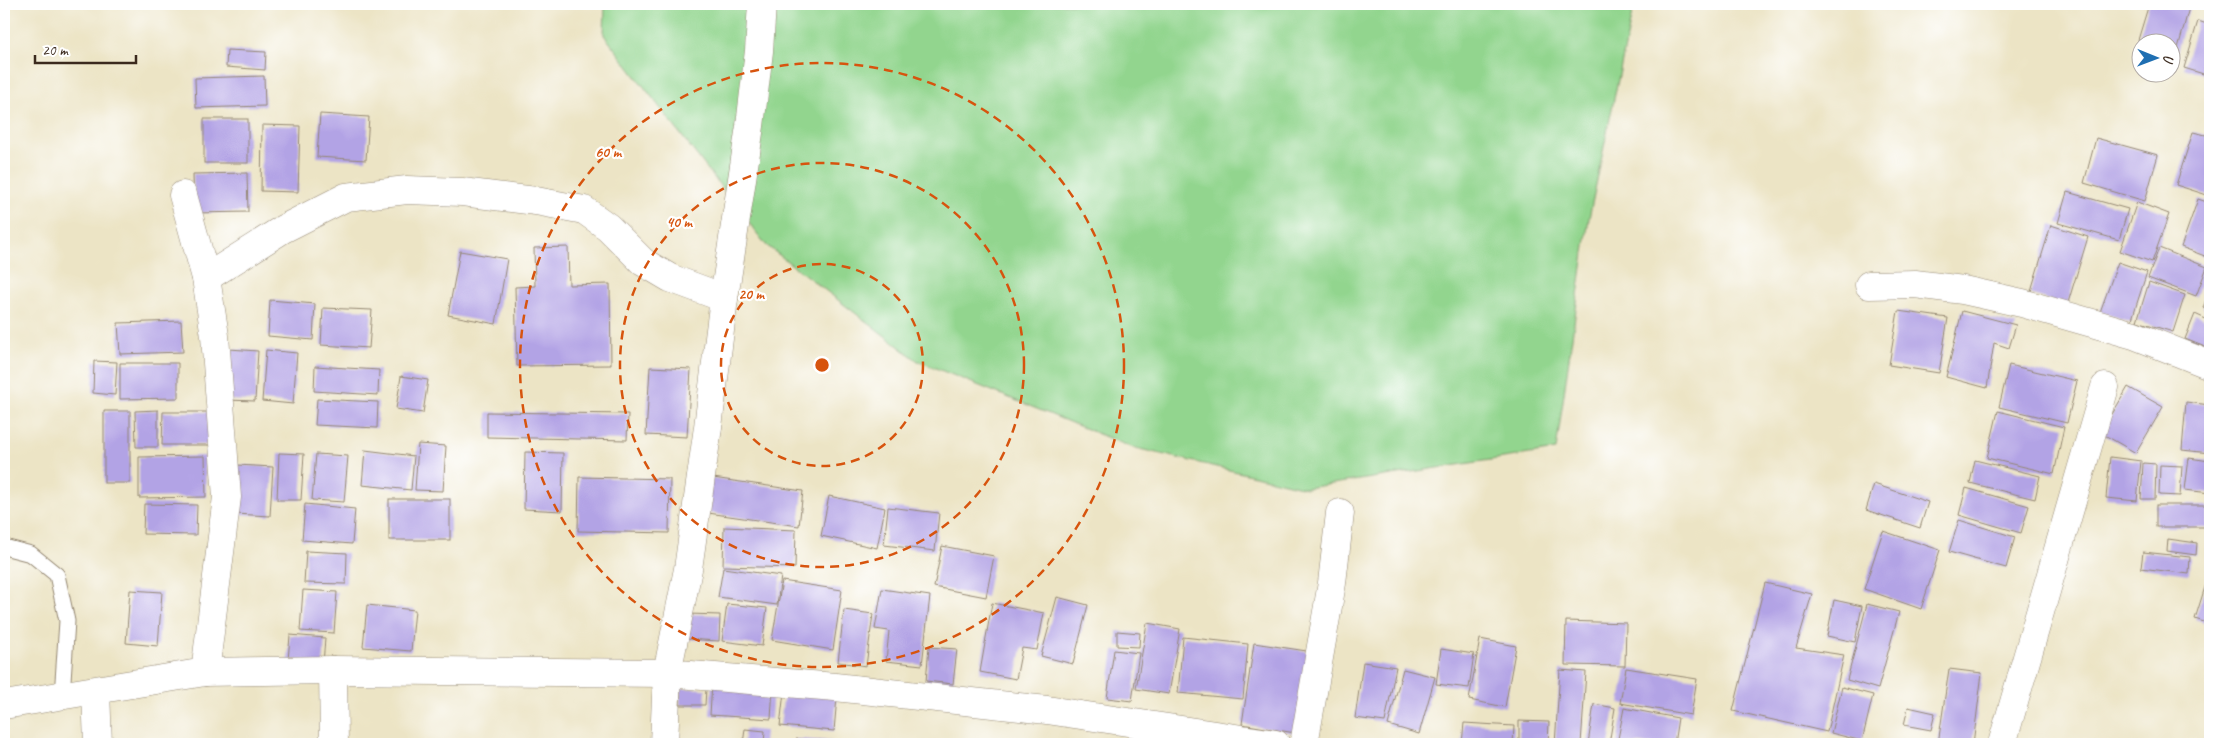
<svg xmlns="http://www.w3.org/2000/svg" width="2214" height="748" font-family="Caveat,sans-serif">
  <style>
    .green { fill: #92d58e; stroke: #668056 }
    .building { fill: #b2a3e5 }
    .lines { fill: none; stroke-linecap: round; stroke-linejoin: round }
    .service-casing { stroke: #948772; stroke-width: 17 }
    .minor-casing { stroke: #948772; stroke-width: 29 }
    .tertiary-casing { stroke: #948772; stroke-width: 29 }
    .service { stroke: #fff; stroke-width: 15 }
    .minor { stroke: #fff; stroke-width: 28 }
    .tertiary { stroke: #fff; stroke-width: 28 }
    .ring { fill: none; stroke: #d7540e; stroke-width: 2.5; stroke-dasharray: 9 6 }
    .centre { fill: #d7540e; stroke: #fff; stroke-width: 2.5 }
    .ring-label { font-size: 15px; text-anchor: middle; font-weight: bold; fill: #d7540e; stroke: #fff; stroke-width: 4.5; stroke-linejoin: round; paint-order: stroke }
  </style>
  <rect width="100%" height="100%" fill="#fff"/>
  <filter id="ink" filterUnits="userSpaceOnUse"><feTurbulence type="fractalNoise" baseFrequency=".02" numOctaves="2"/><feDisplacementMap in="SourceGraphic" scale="10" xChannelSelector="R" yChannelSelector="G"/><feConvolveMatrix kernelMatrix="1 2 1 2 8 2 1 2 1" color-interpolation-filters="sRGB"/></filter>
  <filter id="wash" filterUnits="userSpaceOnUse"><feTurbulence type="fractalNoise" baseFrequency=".0096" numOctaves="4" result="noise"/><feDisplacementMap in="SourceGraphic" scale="20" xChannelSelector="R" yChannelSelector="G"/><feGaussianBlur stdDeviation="1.12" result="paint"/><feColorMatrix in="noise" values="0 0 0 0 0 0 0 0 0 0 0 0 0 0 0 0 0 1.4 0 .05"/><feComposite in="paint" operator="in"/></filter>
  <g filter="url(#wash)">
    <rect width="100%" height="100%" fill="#ece4c5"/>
    <path class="green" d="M605 4H1634L1589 218 1556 450 1306 488 1131 447 918 361 766 245 604 35Z"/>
    <g id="blocks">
      <g class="building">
        <path d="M2149 4H2190L2177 52 2172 50V42H2145L2138 40Z"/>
        <path d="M2198 21 2210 25V76L2184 68Z"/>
        <path d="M227 50 266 52 265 70 226 67Z"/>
        <path d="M264 76 265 106 196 108 195 78Z"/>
        <path d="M320 114 369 117 366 160 317 157Z"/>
        <rect x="204" y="119" width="44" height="44"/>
        <path d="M262 125 300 126 298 192 261 191Z"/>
        <path d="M2193 132 2210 136V196L2176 185Z"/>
        <path d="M2096 138 2158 155 2145 201 2084 183Z"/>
        <path d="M247 173 248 212 194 213 193 174Z"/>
        <path d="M2067 192 2128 209 2119 240 2058 223Z"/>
        <path d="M2198 199 2210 203V258L2181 247Z"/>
        <path d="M2137 202 2169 214 2152 262 2120 251Z"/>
        <path d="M2051 225 2088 237 2067 306 2030 294Z"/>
        <path d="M568 247 569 285 610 284 611 365 517 366 515 287 535 286 534 248Z"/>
        <path d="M2159 248 2207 267 2196 296 2148 278Z"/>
        <path d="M460 251 507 259 496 324 448 315Z"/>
        <path d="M2118 262 2147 272 2131 322 2100 312Z"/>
        <path d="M2149 282 2185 295 2173 332 2137 321Z"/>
        <path d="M2210 288V311L2203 308Z"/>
        <path d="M270 300 315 304 313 340 268 336Z"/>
        <path d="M323 308 372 310 369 348 321 345Z"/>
        <path d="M1898 311 1948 318 1939 373 1889 365Z"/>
        <path d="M1962 311 2016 325 2009 348 1994 343 1987 388 1946 377Z"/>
        <path d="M2195 314 2210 321V349L2185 339Z"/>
        <path d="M181 321 183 352 120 354 118 323Z"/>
        <path d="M229 349 258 351 255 401 226 400Z"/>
        <path d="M266 350 297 353 293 404 262 401Z"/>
        <path d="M94 361 117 362 115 395 93 393Z"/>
        <path d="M120 363H178V398L120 399Z"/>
        <path d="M2009 365 2077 381 2067 423 1999 407Z"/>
        <path d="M315 366 379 370 378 395 314 391Z"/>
        <path d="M650 367 691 369 687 437 646 435Z"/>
        <path d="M401 376 428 380 423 413 396 409Z"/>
        <path d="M2128 387 2163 407 2136 453 2101 433Z"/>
        <path d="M317 399 378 402 377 428 315 425Z"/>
        <path d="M2186 402 2210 405V453L2182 450Z"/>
        <path d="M158 410V447H136L135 411Z"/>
        <rect x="104" y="411" width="26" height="72"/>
        <path d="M1998 411 2064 427 2054 474 1987 458Z"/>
        <path d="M163 412H214V445H162Z"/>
        <path d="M487 412 628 414 627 440 487 437Z"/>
        <path d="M418 444 446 446 443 491 415 490Z"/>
        <path d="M365 450 414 456 411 490 362 485Z"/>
        <path d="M525 452 563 453 562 511 524 509Z"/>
        <path d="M279 453 304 454 301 500H277Z"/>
        <path d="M316 454 348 456 344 502 312 500Z"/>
        <path d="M205 456 206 497 139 498V457Z"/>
        <path d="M2110 457 2141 461 2137 501 2106 498Z"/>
        <path d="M2189 458 2210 461V493L2185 490Z"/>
        <path d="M1975 460 2040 476 2035 499 1970 483Z"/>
        <path d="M2143 463 2156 464 2155 499H2141Z"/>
        <path d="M237 465 273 467 270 516 235 514Z"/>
        <path d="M2160 465 2182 466 2180 496 2159 495Z"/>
        <path d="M579 477 670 479 669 533 578 531Z"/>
        <path d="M706 477 803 491 799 526 701 512Z"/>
        <path d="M1874 484 1928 502 1920 528 1866 510Z"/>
        <path d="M1966 488 2029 506 2021 533 1959 515Z"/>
        <path d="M829 496 885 508 877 548 821 536Z"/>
        <rect x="389" y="499" width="61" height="41"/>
        <path d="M144 504 197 505 196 535 143 534Z"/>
        <path d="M305 504 355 509 352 544 302 540Z"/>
        <rect x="2156" y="505" width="52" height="22"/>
        <path d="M888 507 939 513 935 551 884 545Z"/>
        <path d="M1959 520 2015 537 2006 568 1949 552Z"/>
        <path d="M724 527 796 530 795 568 723 566Z"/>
        <path d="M1883 531 1940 550 1921 609 1864 589Z"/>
        <path d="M2168 539 2197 543 2196 555 2167 551Z"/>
        <path d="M942 546 994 556 986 597 934 587Z"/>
        <path d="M306 551 347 553 346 584 304 583Z"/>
        <path d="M2143 552 2190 557 2189 574 2141 568Z"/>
        <path d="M723 568 781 576 777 605 718 597Z"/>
        <path d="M2210 571V624L2195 619Z"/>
        <path d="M782 581 842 590 833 650 772 640Z"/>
        <path d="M1765 583 1812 594 1796 648 1844 655 1827 732 1733 711Z"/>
        <path d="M882 589 930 596 922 665 886 661 889 631 875 629Z"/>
        <path d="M130 590 162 592 158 646 126 643Z"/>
        <path d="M303 590 337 592 334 633 300 631Z"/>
        <path d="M1057 597 1088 605 1073 664 1041 656Z"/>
        <path d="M1834 600 1862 606 1855 642 1827 636Z"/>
        <path d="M992 603 1044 613 1037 650 1022 648 1016 679 980 672Z"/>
        <path d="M727 604 767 608 762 646 722 641Z"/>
        <path d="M1867 604 1899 612 1878 689 1847 680Z"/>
        <path d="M367 605 415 610 411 651 363 647Z"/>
        <path d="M844 610 873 614 866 666 838 662Z"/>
        <path d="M688 614 720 615 719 641 686 639Z"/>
        <path d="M1566 621 1626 623 1625 666 1565 665Z"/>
        <path d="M1147 623 1180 629 1169 694 1136 689Z"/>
        <path d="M1117 631 1140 633 1139 647 1117 646Z"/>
        <path d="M290 635 325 638 323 664 288 661Z"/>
        <path d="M1183 637 1248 644 1243 699 1178 693Z"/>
        <path d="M1480 639 1516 646 1505 707 1469 700Z"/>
        <path d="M1254 643 1313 652 1301 734 1242 724Z"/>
        <path d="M929 647 957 649 953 684 926 681Z"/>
        <path d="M1441 649 1474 654 1469 688 1436 684Z"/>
        <path d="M1114 650 1139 653 1132 701 1107 698Z"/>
        <path d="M1363 662 1396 667 1385 722 1355 718Z"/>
        <path d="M1626 668 1697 679 1691 715 1620 703Z"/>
        <path d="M1403 669 1435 677 1419 734 1388 725Z"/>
        <path d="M1949 669 1982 673 1973 744H1938Z"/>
        <path d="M1560 670 1586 672 1581 744H1555Z"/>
        <path d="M712 683 773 687 771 719 710 715Z"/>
        <path d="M1842 687 1873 695 1862 741 1831 733Z"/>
        <path d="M680 688 706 689 705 705H680Z"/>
        <path d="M784 692 837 697 834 731 780 726Z"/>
        <path d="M1594 704 1615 708 1609 744H1588Z"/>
        <path d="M1908 707 1935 713 1931 730 1904 725Z"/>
        <path d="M1624 708 1678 718 1674 744H1617Z"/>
        <path d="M1519 721 1549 722 1548 744H1519Z"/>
        <path d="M1464 723 1514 726 1513 744H1462Z"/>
        <path d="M745 729 765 731 764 744H743Z"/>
        <path d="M796 739 831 741 830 744H795Z"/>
      </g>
    </g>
  </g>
  <g filter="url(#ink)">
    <use href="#blocks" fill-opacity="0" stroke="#948772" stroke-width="1"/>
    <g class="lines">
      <defs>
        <path id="service" d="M4 547 31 554 57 575 67 621 62 696"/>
        <g id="minor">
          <path d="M183 195 206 278 215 336 227 497 205 672"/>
          <path d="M206 278 283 229 346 197 407 190 462 192 536 201 584 210 608 227 643 262 670 278 724 298"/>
          <path d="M1869 285 1915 284 1963 290 2022 303 2134 335 2210 365"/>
          <path d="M333 670 334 744"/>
          <path d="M96 691 98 744"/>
          <path d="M664 744 667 673 688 569 708 427 724 298 750 126 759 51 762 4"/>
          <path d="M1304 744 1332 583 1340 513"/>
          <path d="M2002 744 2105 387"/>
        </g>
        <path id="tertiary" d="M4 705 205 672 333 670 667 673 835 687 1047 710 1276 744"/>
      </defs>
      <use href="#service" class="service-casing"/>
      <use href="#minor" class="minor-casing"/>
      <use href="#tertiary" class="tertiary-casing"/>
      <use href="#service" class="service"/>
      <use href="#minor" class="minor"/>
      <use href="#tertiary" class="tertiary"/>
    </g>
  </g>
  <g class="ring">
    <circle cx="822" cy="365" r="101"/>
    <circle cx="822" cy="365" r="202"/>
    <circle cx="822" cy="365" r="302"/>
  </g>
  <circle cx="822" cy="365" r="8" class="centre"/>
  <g class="ring-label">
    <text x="608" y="157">60 m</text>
    <text x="679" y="227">40 m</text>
    <text x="751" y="299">20 m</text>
  </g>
  <rect width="2214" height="748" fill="none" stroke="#fff" stroke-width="20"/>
  <g transform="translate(2156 58) rotate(91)"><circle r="24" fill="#ffffff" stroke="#b1aaa5"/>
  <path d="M0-4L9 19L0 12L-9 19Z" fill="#1f6fb2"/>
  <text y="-8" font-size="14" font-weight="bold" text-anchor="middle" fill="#3b2a1e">U</text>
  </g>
  <path d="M35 55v8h101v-8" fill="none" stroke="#3b2a1e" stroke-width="2.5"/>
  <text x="42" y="55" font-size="15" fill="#3b2a1e" stroke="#ffffff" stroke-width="4" paint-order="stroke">20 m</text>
</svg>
